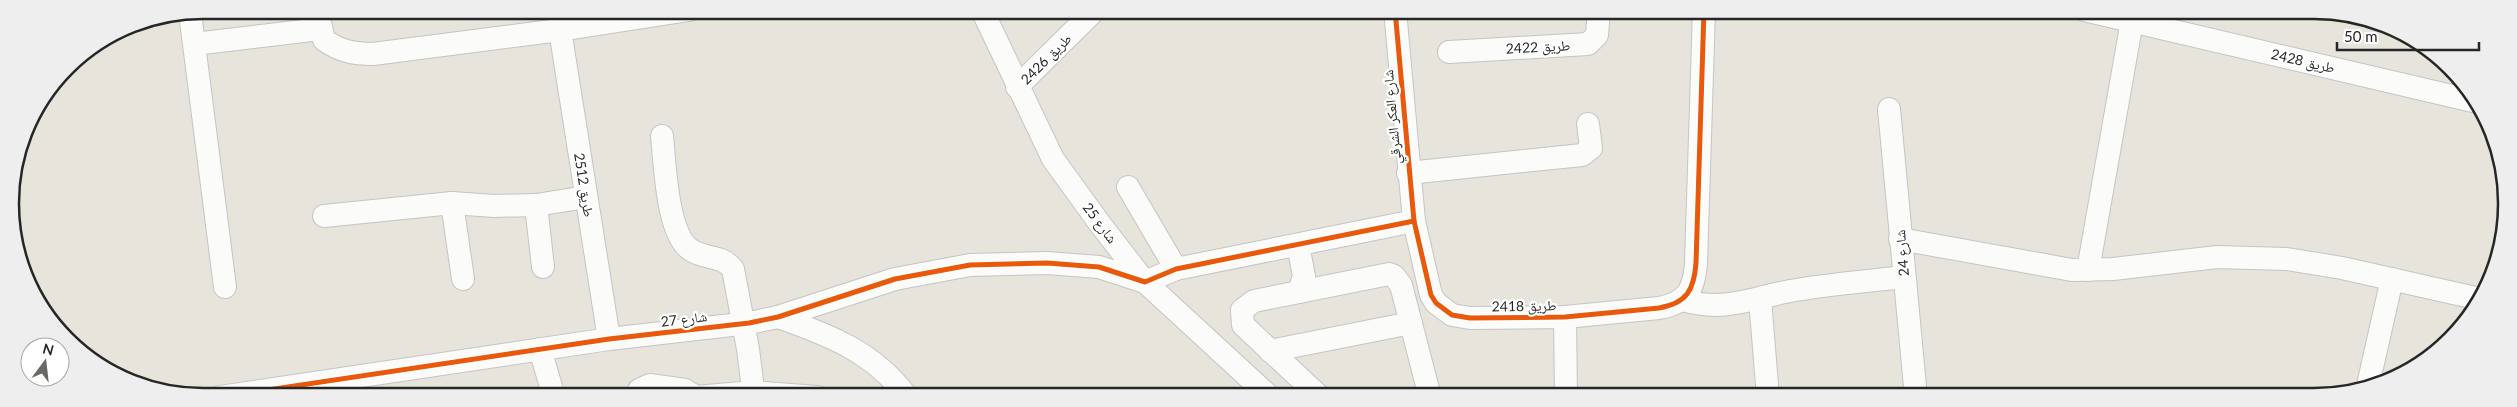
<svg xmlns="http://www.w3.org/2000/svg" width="2517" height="407" font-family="Lato,'Noto Naskh Arabic',sans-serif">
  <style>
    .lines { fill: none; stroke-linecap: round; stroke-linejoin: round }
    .minor-casing { stroke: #c6c4c4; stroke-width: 24 }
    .minor { stroke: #fbfbfa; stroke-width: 22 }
    .cycleway-casing { stroke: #fff; stroke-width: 8 }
    .cycleway { stroke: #e8590c; stroke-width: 5 }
    .labels { text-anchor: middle; stroke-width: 4.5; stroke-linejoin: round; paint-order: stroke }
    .street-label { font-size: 14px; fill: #262626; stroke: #fff }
    .rim { fill: none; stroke: #262626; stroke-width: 2.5 }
  </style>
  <rect width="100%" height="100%" fill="#e6e4db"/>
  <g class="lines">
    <defs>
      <g id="minor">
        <path d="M317 10 324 40C340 51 353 54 373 54L560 30 689 10"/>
        <path d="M982 10 1053 159 1100 224 1145 282 1270 397"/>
        <path d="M1395 10 1414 221 1431 295 1436 303 1452 315 1470 318 1565 317 1659 308C1687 303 1694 290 1696 263L1704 10"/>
        <path d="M2084 10 2473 101"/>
        <path d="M190 13 225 287"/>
        <path d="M560 30 609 339"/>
        <path d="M195 44 320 29"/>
        <path d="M1449 52 1588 44 1597 35 1599 10"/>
        <path d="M1017 87 1095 10"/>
        <path d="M1889 109 1916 397"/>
        <path d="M662 136C665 165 667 235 691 250 706 260 721 254 733 269L748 349 754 397"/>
        <path d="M1408 173 1582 155 1591 148 1588 124"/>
        <path d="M1128 187 1176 269"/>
        <path d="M452 203 463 279"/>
        <path d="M536 205 543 267"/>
        <path d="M324 216 452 203 494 206 536 205 586 197"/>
        <path d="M1900 239 2072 270 2113 269 2217 257 2287 259 2342 268 2480 299"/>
        <path d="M1298 245 1304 276 1299 292"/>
        <path d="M2088 270 2132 21"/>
        <path d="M1760 299 1768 397"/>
        <path d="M1682 300C1729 313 1752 297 1796 290 1832 284 1868 281 1904 277"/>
        <path d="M778 317C829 335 874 352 907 397"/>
        <path d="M1565 317 1566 397"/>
        <path d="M540 349 554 397"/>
        <path d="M1270 351 1411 323"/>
        <path d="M2368 385 2392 279"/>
        <path d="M220 397 609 339 749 323 778 317 895 279 970 265 1047 263 1099 267 1145 282 1176 269 1414 221"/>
        <path d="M636 397 639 390 650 385 685 390 696 397 753 392 817 397"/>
        <path d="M1320 397 1243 325 1242 310 1254 301 1389 274 1394 276 1401 285 1430 397"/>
      </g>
    </defs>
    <use href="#minor" class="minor-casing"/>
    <use href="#minor" class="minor"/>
    <defs>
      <g id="cycleway">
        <path d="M1395 10 1414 221 1431 295 1436 303 1452 315 1470 318 1565 317 1659 308C1687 303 1694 290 1696 263L1704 10"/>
        <path d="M220 397 609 339 749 323 778 317 895 279 970 265 1047 263 1099 267 1145 282 1176 269 1414 221"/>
      </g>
    </defs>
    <use href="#cycleway" class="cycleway-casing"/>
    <use href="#cycleway" class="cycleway"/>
  </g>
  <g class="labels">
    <g class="street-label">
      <text transform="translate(1538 47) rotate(-3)" y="5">طريق 2422</text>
      <text transform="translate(1046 59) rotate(-45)" y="5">طريق 2426</text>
      <text transform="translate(2303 61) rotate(13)" y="5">طريق 2428</text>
      <text transform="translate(1392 117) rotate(-95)" y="5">شارع العكر الشرقي</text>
      <text transform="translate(584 185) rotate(81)" y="5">طريق 2512</text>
      <text transform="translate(1100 223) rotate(53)" y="5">شارع 25</text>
      <text transform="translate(1902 253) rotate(-95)" y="5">شارع 24</text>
      <text transform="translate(1524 306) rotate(-1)" y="5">طريق 2418</text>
      <text transform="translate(684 319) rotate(-7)" y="5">شارع 27</text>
    </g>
  </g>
  <path d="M0 0H2517V407H0ZM203 19H2314A184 184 0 0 1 2498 203V204A184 184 0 0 1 2314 388H203A184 184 0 0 1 19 204V203A184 184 0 0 1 203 19Z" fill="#eee" fill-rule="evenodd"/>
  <path class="rim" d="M203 19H2314A184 184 0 0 1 2498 203V204A184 184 0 0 1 2314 388H203A184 184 0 0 1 19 204V203A184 184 0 0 1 203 19Z"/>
  <g transform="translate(45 362) rotate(15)"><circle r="24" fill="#ffffff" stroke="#a8a8a8"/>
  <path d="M0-4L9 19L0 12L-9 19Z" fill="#696865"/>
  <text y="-8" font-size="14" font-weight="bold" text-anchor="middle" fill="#262626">N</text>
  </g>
  <path d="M2337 42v8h142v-8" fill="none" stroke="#262626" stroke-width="2.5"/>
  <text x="2344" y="42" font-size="15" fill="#262626" stroke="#ffffff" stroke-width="4" paint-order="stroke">50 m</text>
</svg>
